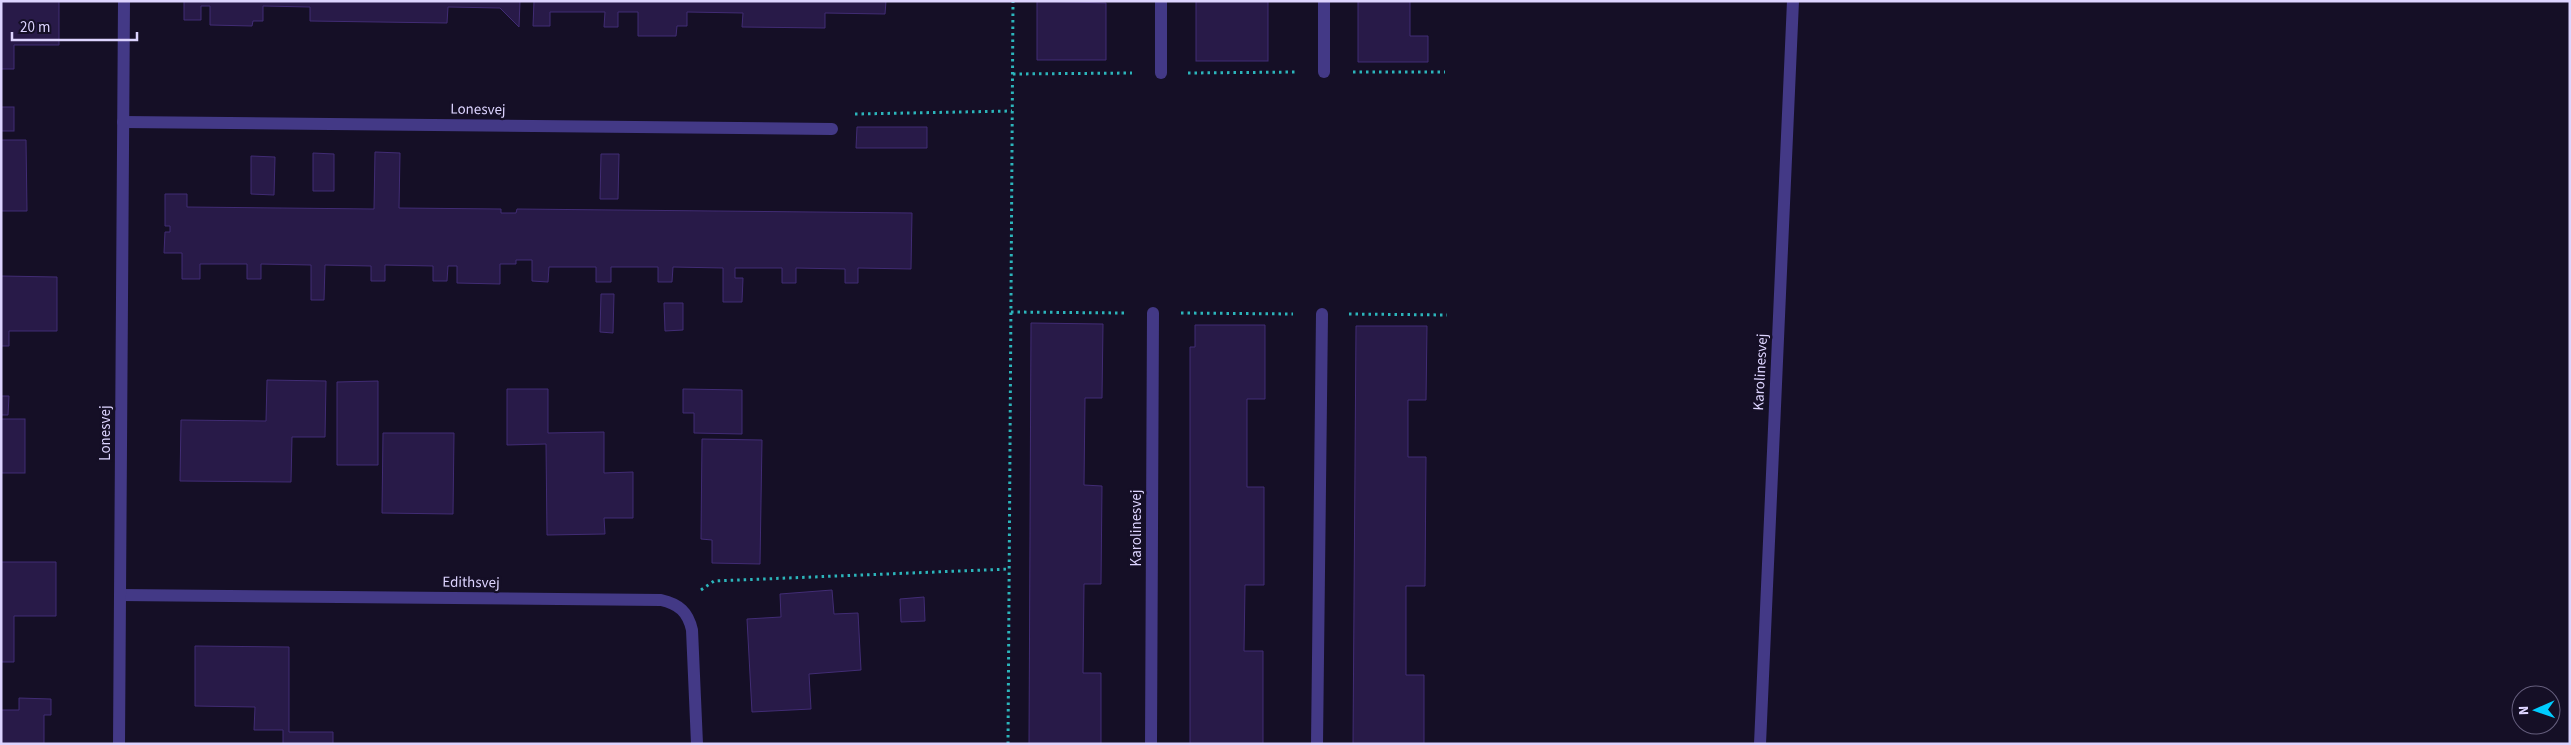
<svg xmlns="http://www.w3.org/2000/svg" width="2571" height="745" font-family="'Source Sans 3',sans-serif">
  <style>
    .building { fill: #281a48; stroke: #412c74 }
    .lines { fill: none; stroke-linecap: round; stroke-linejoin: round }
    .path { stroke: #2cb5bb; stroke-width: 3; stroke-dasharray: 2.5 4; stroke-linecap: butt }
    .minor { stroke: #433986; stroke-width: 12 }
    .labels { text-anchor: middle; stroke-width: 5; stroke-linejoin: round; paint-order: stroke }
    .street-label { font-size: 15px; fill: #ddd4ff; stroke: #150f26 }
  </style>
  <rect width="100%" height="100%" fill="#150f26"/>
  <g class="building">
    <path d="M1 1H59V45H14V69H1Z"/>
    <path d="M184 1H520L519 27 500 8 448 7 447 23 310 21V7L263 6V21H253L252 26 210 25V6H201V20H184Z"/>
    <path d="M534 1H886L885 14 825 13V28L742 27 743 13 687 12V26H677L676 36H638V12H618V27H604L605 12H550V26H533Z"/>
    <path d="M1037 1 1106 3V60H1037Z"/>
    <rect x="1196" y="1" width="72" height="60"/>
    <path d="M1358 1H1410V36H1428V62H1358Z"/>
    <rect x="1" y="107" width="13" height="24"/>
    <path d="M857 127H927V148H856Z"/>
    <path d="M1 140H26L27 211H1Z"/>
    <path d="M375 152 400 153 399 208 501 209V213H516L517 209 912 213 911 269 858 268V283H845V269L796 268V283H782V268H735V278H743L742 302H723V268L673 267 672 282H658V267H611V282H596V267H549L548 282 532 281V260H516V264H500V284L457 283V266H448L447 281H433V266L385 265V281H371V266L325 265 324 300H311V265L261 264V279H247V264H200V279H182V253H164L165 232H170V226H165V194H187V207L374 209Z"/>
    <path d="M313 153 334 154V191H313Z"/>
    <path d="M601 154H619L618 199H600Z"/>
    <path d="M251 156 275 157 274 195 251 194Z"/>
    <path d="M1 276 57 277V331H9V346H1Z"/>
    <path d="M601 294H614L613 333 600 332Z"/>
    <path d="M664 303H683V330L665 331Z"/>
    <path d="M1031 323 1103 324 1102 398H1085L1084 485 1102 486 1101 584H1084L1083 673H1101V744H1029Z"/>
    <path d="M1195 325H1265V399H1247V487H1264V585H1245L1244 651H1263V744H1190V347H1195Z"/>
    <path d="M1356 326H1427L1426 400H1408V457H1426L1425 586H1406V675H1424V744H1353Z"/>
    <path d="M267 380 326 381 325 437H292L291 482 180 481 181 420 266 421Z"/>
    <path d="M378 381V465H337V382Z"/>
    <path d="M507 389H548V433L604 432V473L633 472V518H604L605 534 547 535 546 444 507 445Z"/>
    <path d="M683 389 742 390V434L694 433V413H683Z"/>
    <path d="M1 396H9L8 415H1Z"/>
    <rect x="1" y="419" width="24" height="54"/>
    <path d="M383 433H454L453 514 382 513Z"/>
    <path d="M702 439 762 440 760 564 712 563V540L701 539Z"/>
    <path d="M1 562H56V616H14V662H1Z"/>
    <path d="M832 590 834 614 858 613 861 670 809 674 811 709 752 712 747 619 781 617 780 594Z"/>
    <path d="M924 597 925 621 901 622 900 599Z"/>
    <path d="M195 646 289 647V732H333V744H283V730H254L255 707 195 706Z"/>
    <path d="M19 698 51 699V715H44V744H1V710H19Z"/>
  </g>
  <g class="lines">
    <g class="path">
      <path d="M1353 72H1445"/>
      <path d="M1188 73 1297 72"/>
      <path d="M1013 74 1132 73"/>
      <path d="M855 114 1012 111"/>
      <path d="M1011 312 1125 313"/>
      <path d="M1181 313 1293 314"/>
      <path d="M1349 314 1447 315"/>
      <path d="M701 590 714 581 1009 569"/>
      <path d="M1008 744 1013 1"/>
    </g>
    <g class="minor">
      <path d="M1161 1V73"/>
      <path d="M1324 72V1"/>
      <path d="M123 122 832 129"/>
      <path d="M120 595 661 600C679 604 688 612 692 630L697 744"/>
      <path d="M119 744 124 1"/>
      <path d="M1151 744 1153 313"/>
      <path d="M1317 744 1322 314"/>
      <path d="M1760 744 1793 1"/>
    </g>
  </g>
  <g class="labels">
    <g class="street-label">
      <text transform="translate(478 109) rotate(1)" y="5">Lonesvej</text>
      <text transform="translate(1760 372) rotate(-87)" y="5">Karolinesvej</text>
      <text transform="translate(105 433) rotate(-90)" y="5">Lonesvej</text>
      <text transform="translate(1136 528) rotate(-90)" y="5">Karolinesvej</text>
      <text transform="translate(471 582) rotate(1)" y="5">Edithsvej</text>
    </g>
  </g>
  <rect width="2571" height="745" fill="none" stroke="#ddd4ff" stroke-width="5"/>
  <g transform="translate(2536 710) rotate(268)"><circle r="24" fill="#150f26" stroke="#655e7d"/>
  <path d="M0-4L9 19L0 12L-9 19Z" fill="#00ccff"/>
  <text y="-8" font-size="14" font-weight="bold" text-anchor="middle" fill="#ddd4ff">N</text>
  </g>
  <path d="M12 32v8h125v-8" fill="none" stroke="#ddd4ff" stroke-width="2.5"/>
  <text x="20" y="32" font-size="15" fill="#ddd4ff" stroke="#150f26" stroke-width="4" paint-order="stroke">20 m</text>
</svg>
